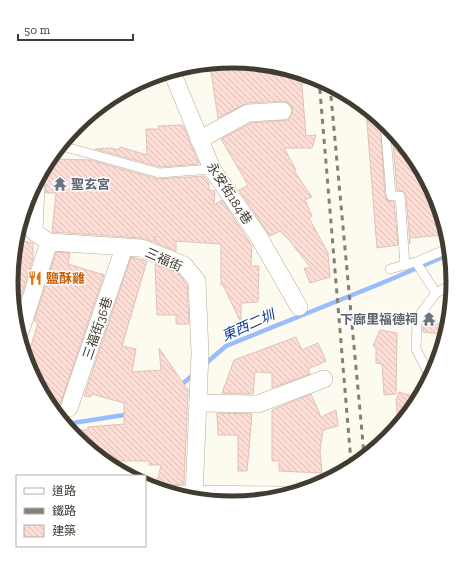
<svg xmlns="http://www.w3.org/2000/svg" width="464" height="563" font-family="'Zilla Slab','Noto Sans TC',serif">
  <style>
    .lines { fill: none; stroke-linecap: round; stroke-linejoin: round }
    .stream { stroke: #99bcfe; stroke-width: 4.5 }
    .building { fill: url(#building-back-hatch); stroke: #e1c1ba }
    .lane-casing { stroke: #b5ac92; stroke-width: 10 }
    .street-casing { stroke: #b5ac92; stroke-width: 18 }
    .lane { stroke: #fff; stroke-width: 9 }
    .street { stroke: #fff; stroke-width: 17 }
    .rail { stroke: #848076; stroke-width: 3; stroke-dasharray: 5 5; stroke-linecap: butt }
    .labels { text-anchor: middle; stroke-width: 3; stroke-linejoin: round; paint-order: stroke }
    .worship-label { font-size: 13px; font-weight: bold; fill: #5b616d; stroke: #fff; text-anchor: start }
    .street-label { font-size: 13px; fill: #403c32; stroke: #fff }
    .food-label { font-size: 13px; font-weight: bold; fill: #c56008; stroke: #fff; text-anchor: start }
    .water-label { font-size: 14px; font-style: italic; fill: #0c3793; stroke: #fff }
    .rim { fill: none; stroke: #403c32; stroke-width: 5 }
  </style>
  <defs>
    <pattern id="building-back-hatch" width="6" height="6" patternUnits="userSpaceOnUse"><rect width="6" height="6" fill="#fdddd5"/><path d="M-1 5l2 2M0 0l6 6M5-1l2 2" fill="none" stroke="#dabfb7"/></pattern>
  </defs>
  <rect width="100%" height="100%" fill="#fdfaef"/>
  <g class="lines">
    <g class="stream">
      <path d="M204 365 226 346 382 283 448 255"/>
      <path d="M179 387 194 374"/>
      <path d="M66 424 124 415 129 412"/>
    </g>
  </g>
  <g class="building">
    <path d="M232 60 301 74 306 136 316 135 312 148H284L296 170 294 171 312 197 305 200 312 216 309 218 328 253 330 277 310 283 304 268H311L289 240 280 231 270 236 239 190 248 185 221 139 251 123 288 120 293 111 291 105 283 101 247 103 218 118 210 65Z"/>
    <path d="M366 110 380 120 385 196 388 201 394 202 398 245 377 248Z"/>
    <path d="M183 125 199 164 160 167 95 149 111 148 119 150 120 147 147 155 146 129H159L158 126Z"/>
    <path d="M392 130 436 197 444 235 409 238 410 244 406 195 403 191 397 190Z"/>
    <path d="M53 159 90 160 158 179 204 176 209 183V190L215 191 214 205 222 200 252 246 251 266H259L258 302 241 303V323L223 285H221V244L176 241V251L155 243V236L153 242 142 238 52 232 56 193H46L45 180 42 176Z"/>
    <path d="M19 240 33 243V259L17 310 11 281Z"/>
    <path d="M56 252 70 253 68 264 104 275 60 405V414L28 366 27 360 38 322 34 321Z"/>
    <path d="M131 257 147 261 122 346 136 349 132 372 161 370 159 348 188 390 184 484 169 485 166 489 156 487 161 465H149L150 461H110L76 438 71 430H88V427L124 424V403L92 394 91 397 84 396Z"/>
    <path d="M155 264 178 273 187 285 189 324H176V315H157Z"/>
    <path d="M428 314 444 326 443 334 423 332V325Z"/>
    <path d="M380 330 397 333 396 394 384 395 382 364 376 363V348L373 346Z"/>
    <path d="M296 337 302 350 318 343 326 361 308 369 310 374 272 388V373L255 372 253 394 222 393 234 360Z"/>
    <path d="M399 392 416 397 398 424 396 400Z"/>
    <path d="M311 394 321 417 336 410 338 426 323 430 320 451 322 473 279 471V461H272V410Z"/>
    <path d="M217 413 252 414 247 471H238V435H218Z"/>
  </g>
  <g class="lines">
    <defs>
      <g id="lane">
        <path d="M385 123 391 196H400L405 265"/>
        <path d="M62 146 159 173 212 169"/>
        <path d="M416 262 436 293"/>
        <path d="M390 269 416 262 447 249"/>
        <path d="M430 376 416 349 417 324 421 313 436 293 453 284"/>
        <path d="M172 490 291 491"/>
      </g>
      <g id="street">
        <path d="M172 72 212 169 257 234 299 307"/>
        <path d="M199 140 248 113 283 111"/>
        <path d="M36 184 34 232 49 242 141 248 184 265 197 281 200 353 194 495"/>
        <path d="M21 330 49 242"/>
        <path d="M198 403 258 404 324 379"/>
        <path d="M69 408 124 248"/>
      </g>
    </defs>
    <use href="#lane" class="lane-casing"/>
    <use href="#street" class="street-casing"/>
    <use href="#lane" class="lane"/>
    <use href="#street" class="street"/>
    <g class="rail">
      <path d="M319 79 351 462"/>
      <path d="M330 86 364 454"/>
    </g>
  </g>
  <defs>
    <symbol id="temple-bare" viewBox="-9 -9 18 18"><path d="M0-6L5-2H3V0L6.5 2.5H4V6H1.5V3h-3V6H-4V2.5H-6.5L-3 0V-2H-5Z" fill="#6b7280" stroke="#fff" stroke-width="2.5" paint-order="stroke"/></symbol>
    <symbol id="restaurant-bare" viewBox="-9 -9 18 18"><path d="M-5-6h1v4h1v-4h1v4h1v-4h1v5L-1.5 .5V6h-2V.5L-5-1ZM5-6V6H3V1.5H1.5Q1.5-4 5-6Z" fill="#e8710a" stroke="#fff" stroke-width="2.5" paint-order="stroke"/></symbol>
  </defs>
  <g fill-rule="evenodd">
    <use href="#temple-bare" x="50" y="174" width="20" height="20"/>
    <use href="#restaurant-bare" x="25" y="268" width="20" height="20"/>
    <use href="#temple-bare" x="419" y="309" width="20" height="20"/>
  </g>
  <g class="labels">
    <g class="worship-label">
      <text x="71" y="189">聖玄宮</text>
      <text x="418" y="324" text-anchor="end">下廍里福德祠</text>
    </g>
    <g class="street-label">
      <text transform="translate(230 193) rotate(57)" y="5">永安街184巷</text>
      <text transform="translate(164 259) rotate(24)" y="5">三福街</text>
      <text transform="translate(97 328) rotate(-71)" y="5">三福街36巷</text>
    </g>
    <g class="food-label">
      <text x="46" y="283">鹽酥雞</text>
    </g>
    <g class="water-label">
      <text transform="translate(248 325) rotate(-24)" y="5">東西二圳</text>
    </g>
  </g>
  <path d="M0 0H464V563H0ZM18 282a214 214 0 1 1 428 0a214 214 0 1 1-428 0Z" fill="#fff" fill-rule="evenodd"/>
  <path class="rim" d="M18 282a214 214 0 1 1 428 0a214 214 0 1 1-428 0Z"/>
  <rect x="16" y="475" width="130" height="72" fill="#ffffff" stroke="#b3b1ad"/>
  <rect x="24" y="488" width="20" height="6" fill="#ffffff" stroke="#b3b1ad"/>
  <text x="52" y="495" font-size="12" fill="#403c32">道路</text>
  <rect x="24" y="508" width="20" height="6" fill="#848076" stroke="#b3b1ad"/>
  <text x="52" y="515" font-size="12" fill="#403c32">鐵路</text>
  <rect x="24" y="525" width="20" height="12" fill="url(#building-back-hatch)" stroke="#b3b1ad"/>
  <text x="52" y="535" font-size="12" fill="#403c32">建築</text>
  <path d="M18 34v6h115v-6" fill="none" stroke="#403c32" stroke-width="2"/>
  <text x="24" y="34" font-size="12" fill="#403c32" stroke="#ffffff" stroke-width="3" paint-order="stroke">50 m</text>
</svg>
